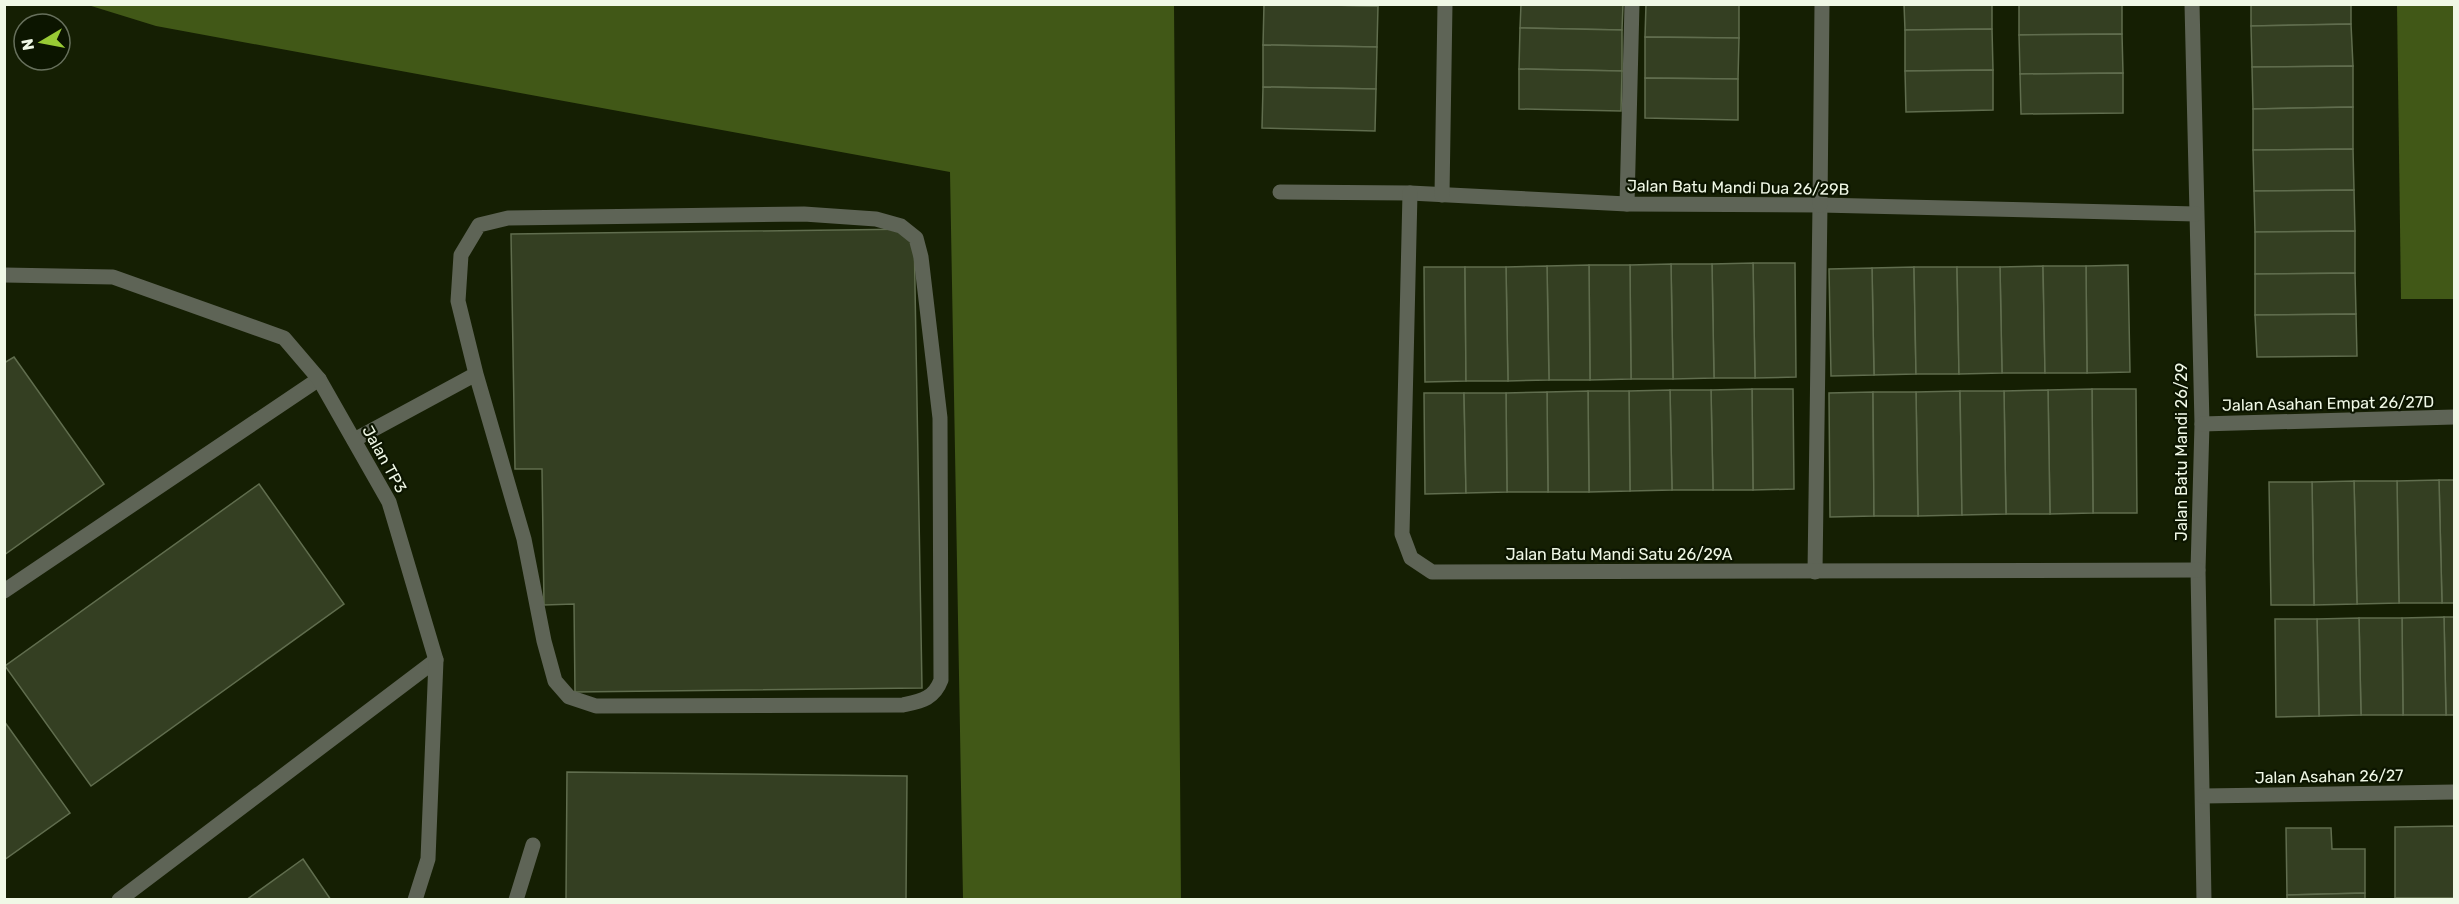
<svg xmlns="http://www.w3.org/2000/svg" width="2459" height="904" font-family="Rubik,sans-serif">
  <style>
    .forest { fill: #415817 }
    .building { fill: #343f22; stroke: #606d4e; stroke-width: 1.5 }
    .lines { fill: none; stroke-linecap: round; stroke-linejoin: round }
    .service { stroke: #5e6456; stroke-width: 15 }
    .minor { stroke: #5e6456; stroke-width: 15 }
    .labels { text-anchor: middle; stroke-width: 4.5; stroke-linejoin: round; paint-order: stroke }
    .street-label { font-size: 16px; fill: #f0f8e6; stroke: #0c1500 }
  </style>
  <rect width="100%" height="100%" fill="#151f03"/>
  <g class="forest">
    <path d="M88 5H1174L1181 899H963L950 172 156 26Z"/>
    <path d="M2397 5H2454V299H2401Z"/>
  </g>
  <g class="building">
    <path d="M1264 4 1378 6 1377 47 1263 45Z"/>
    <path d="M1280 4H1378V6Z"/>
    <path d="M1521 4H1623L1622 30 1520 28Z"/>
    <path d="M1646 4H1739V38L1645 37Z"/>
    <path d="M1904 4H1992V29L1905 30Z"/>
    <path d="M2019 4H2122V34L2019 35Z"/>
    <path d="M2251 4H2351V24L2251 26Z"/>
    <path d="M2351 24 2353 66 2252 67 2251 26Z"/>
    <path d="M1520 28 1622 30V71L1519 69Z"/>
    <path d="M1992 29 1993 70 1905 71V30Z"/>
    <path d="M2122 34 2123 73 2020 74 2019 35Z"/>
    <path d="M1645 37 1739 38 1738 79 1645 78Z"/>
    <path d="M1263 45 1377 47 1376 89 1263 87Z"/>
    <path d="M2353 66V107L2253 109 2252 67Z"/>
    <path d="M1519 69 1622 71 1621 111 1519 109Z"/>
    <path d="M1993 70V110L1906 112 1905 71Z"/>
    <path d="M2123 73V113L2021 114 2020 74Z"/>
    <path d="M1645 78 1738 79V120L1645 118Z"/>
    <path d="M1263 87 1376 89 1375 131 1262 128Z"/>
    <path d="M2353 107V149L2253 150V109Z"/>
    <path d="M2353 149 2354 190 2254 191 2253 150Z"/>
    <path d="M2354 190 2355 231 2255 232 2254 191Z"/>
    <path d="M914 229 922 688 575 692 574 604 544 605 542 469H515L511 234Z"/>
    <path d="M2355 231V273L2255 274V232Z"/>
    <path d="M1753 263H1795L1796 377 1755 378Z"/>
    <path d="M1753 263 1755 378H1714L1712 264Z"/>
    <path d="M1671 264H1712L1714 378 1673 379Z"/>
    <path d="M1671 264 1673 379H1631L1630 265Z"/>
    <path d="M1589 265H1630L1631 379 1590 380Z"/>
    <path d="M1589 265 1590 380H1549L1547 266Z"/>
    <path d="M2128 265 2130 372 2087 373 2086 266Z"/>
    <path d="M1547 266 1549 380 1508 381 1506 267Z"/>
    <path d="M2043 266 2045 373H2002L2000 267Z"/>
    <path d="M2043 266H2086L2087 373H2045Z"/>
    <path d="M1424 267H1465L1466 381 1425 382Z"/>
    <path d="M1465 267H1506L1508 381H1466Z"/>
    <path d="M1914 267 1916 374 1874 375 1872 268Z"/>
    <path d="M1914 267H1957L1959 374H1916Z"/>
    <path d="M1957 267H2000L2002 373 1959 374Z"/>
    <path d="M1872 268 1874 375 1831 376 1829 269Z"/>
    <path d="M2355 273 2356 314 2255 315V274Z"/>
    <path d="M2356 314 2357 356 2257 357 2255 315Z"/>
    <path d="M14 357 104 484 4 555V363Z"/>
    <path d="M1752 389H1793L1794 489 1753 490Z"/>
    <path d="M1752 389 1753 490H1713L1711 390Z"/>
    <path d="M2092 389H2136L2137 513H2093Z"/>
    <path d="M2092 389 2093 513 2050 514 2048 390Z"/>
    <path d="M1670 390H1711L1713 490H1672Z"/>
    <path d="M1670 390 1672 490 1630 491 1629 391Z"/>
    <path d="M2048 390 2050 514H2006L2004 391Z"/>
    <path d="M1588 391H1629L1630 491 1589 492Z"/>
    <path d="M1588 391 1589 492H1548L1547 392Z"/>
    <path d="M1960 391 1962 515 1918 516 1916 392Z"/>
    <path d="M1960 391H2004L2006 514 1962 515Z"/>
    <path d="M1547 392 1548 492H1507L1506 393Z"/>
    <path d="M1873 392 1874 516 1830 517 1829 393Z"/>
    <path d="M1873 392H1916L1918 516H1874Z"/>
    <path d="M1424 393H1464L1466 493 1425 494Z"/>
    <path d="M1464 393H1506L1507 492 1466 493Z"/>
    <path d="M2439 480H2454V603H2442Z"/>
    <path d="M2439 480 2442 603H2399L2397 481Z"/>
    <path d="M2354 481H2397L2399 603 2357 604Z"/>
    <path d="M2354 481 2357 604 2314 605 2312 482Z"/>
    <path d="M2269 482H2312L2314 605H2271Z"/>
    <path d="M259 484 344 604 91 786 5 666Z"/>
    <path d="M2444 617H2454V715H2446Z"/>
    <path d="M2444 617 2446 715H2403L2402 618Z"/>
    <path d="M2359 618H2402L2403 715H2361Z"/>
    <path d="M2359 618 2361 715 2319 716 2317 619Z"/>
    <path d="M2275 619H2317L2319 716 2276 717Z"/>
    <path d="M4 721 70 813 4 860Z"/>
    <path d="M567 772 907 776 906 900H566Z"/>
    <path d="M2454 826V898H2395V827Z"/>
    <path d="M2286 828H2331L2332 849H2365V893L2287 895Z"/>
    <path d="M303 859 331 900H246Z"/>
    <path d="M2365 893V900H2287V895Z"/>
    <rect x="2395" y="898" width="59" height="2"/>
  </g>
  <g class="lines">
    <g class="service">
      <path d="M1627 204 1632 4"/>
      <path d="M354 440 476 374 524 539 544 641 555 681 569 697 596 706 903 705C921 701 934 699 941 680L940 418 921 257 916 238 901 226 876 219 804 214 508 218 479 225 461 255 458 301 476 374"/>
      <path d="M1815 572 1820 205"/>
      <path d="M4 591 319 379"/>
      <path d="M119 900 436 660"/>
      <path d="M516 900 533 845"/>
    </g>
    <g class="minor">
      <path d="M2192 4 2202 424 2198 570 2204 900"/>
      <path d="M1280 192 1410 193 1627 204 1820 205 2196 214"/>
      <path d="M1410 193 1402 534 1411 558 1432 572 2198 570"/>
      <path d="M1442 195 1445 4"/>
      <path d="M1820 205 1822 4"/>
      <path d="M4 275 113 277 284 338 319 379 389 502 436 660 428 859 415 900"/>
      <path d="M2202 424 2454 417"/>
      <path d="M2203 796 2454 792"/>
    </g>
  </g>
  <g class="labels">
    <g class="street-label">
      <text transform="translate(1738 187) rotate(1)" y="6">Jalan Batu Mandi Dua 26/29B</text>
      <text transform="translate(2328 403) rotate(-1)" y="6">Jalan Asahan Empat 26/27D</text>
      <text transform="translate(2181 452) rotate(-90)" y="6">Jalan Batu Mandi 26/29</text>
      <text transform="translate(385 459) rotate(61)" y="6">Jalan TP3</text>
      <text x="1619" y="560">Jalan Batu Mandi Satu 26/29A</text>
      <text transform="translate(2329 776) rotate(-1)" y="6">Jalan Asahan 26/27</text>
    </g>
  </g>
  <rect width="2459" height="904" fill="none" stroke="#f0f8e6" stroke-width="12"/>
  <g transform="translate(42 42) rotate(260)"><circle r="28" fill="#0c1500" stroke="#67705c" stroke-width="1.5"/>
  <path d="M0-4.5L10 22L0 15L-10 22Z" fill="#99cb35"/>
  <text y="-9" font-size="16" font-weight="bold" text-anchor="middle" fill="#f0f8e6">N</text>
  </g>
</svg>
